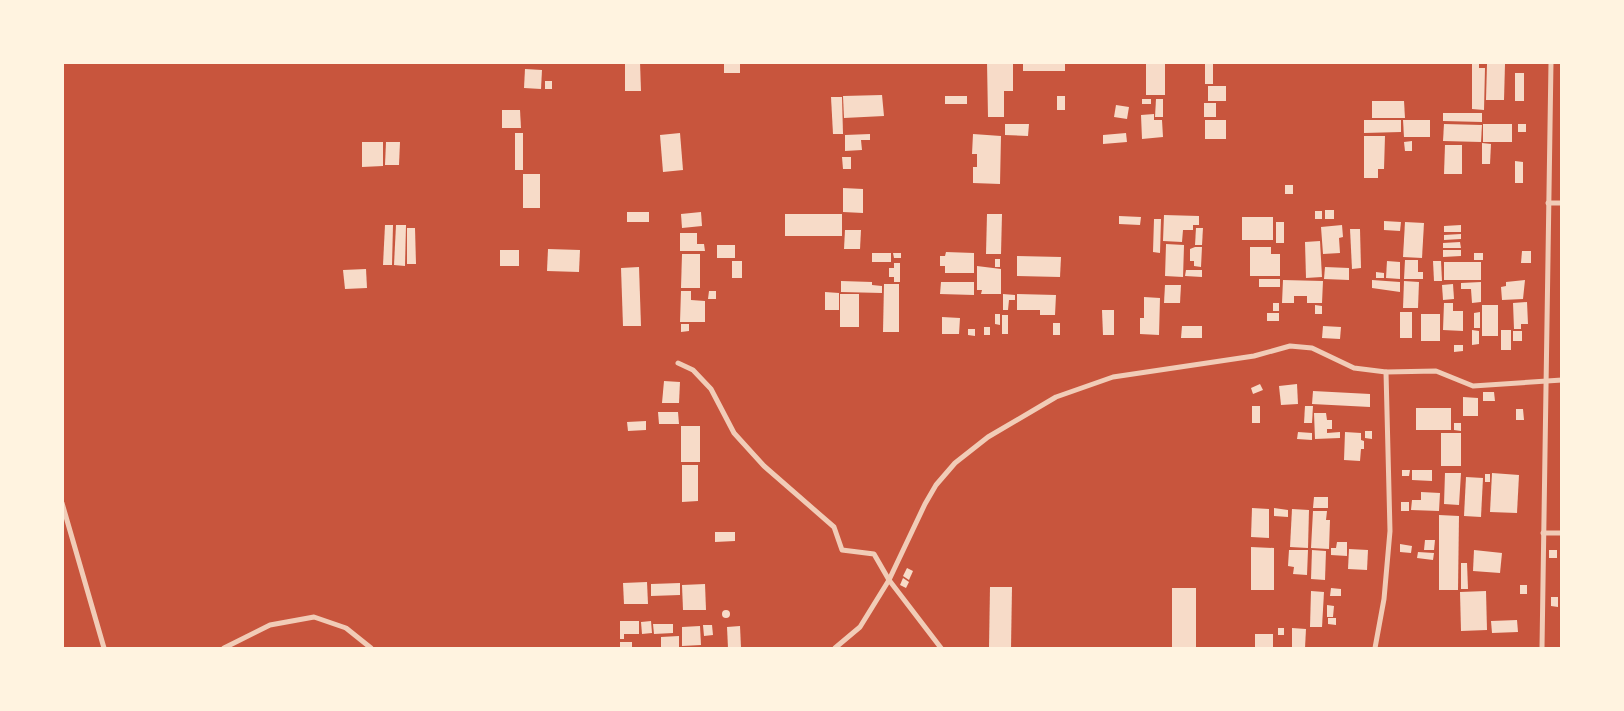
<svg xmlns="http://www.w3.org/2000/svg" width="1624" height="711" font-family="Signika,sans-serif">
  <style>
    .building { fill: #f7dbc8 }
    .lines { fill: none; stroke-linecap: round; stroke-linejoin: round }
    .minor { stroke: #f1ccb7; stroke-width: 5 }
  </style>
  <rect width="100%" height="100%" fill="#c8553d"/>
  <g class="building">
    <path d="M625 62H640L641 91H625Z"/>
    <rect x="724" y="62" width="16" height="11"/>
    <path d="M987 62H1013V91H1004V117H988Z"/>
    <rect x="1023" y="62" width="42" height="9"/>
    <rect x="1146" y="62" width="19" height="33"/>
    <path d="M1472 62H1479V68H1485L1484 110 1472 109Z"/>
    <rect x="1205" y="63" width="8" height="21"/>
    <path d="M1487 64H1505L1504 100H1486Z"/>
    <path d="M525 69 542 70 541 89 524 88Z"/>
    <rect x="1515" y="73" width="9" height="28"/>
    <rect x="545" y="81" width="7" height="8"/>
    <rect x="1208" y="86" width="18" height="15"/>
    <path d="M882 95 884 116 844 118 843 96Z"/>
    <rect x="945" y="96" width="22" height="8"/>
    <rect x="1057" y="96" width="8" height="14"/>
    <path d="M831 97H842L843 134H833Z"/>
    <rect x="1142" y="99" width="9" height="5"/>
    <path d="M1156 99H1163V117H1155Z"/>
    <path d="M1372 101H1404L1405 118H1372Z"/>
    <rect x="1204" y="103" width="12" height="14"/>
    <path d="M1116 105 1129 107 1127 119 1114 117Z"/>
    <path d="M502 110H520L521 128H502Z"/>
    <path d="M1443 113H1482V122L1443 121Z"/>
    <path d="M1154 114V120H1162L1163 137 1142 139 1141 115Z"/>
    <rect x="1205" y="120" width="21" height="19"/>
    <path d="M1364 120H1401V132L1364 133Z"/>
    <path d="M1403 120H1430V137H1404Z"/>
    <path d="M1005 124H1029L1028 136 1005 135Z"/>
    <path d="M1444 124 1482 125 1481 142 1443 141Z"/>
    <rect x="1483" y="124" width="29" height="18"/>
    <rect x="1518" y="124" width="8" height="8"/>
    <rect x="515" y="133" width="8" height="37"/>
    <path d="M680 133 683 170 663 172 660 135Z"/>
    <path d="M1126 133 1127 142 1103 144V135Z"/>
    <path d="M870 134V140H861L862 150 845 151V135Z"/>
    <path d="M973 134 1001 136 1000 184 973 183V167H977V154H972Z"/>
    <path d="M1364 136H1385L1384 169H1378V178H1364Z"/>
    <path d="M1412 141V151H1405L1404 142Z"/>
    <path d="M362 142H383V166L362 167Z"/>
    <path d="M386 142H400L399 165H385Z"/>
    <path d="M1482 143 1491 144 1490 164H1482Z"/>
    <path d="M1445 145H1462V174H1444Z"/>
    <path d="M842 157H851V169H843Z"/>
    <path d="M1515 161 1523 162V183H1515Z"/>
    <rect x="523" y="174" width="17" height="34"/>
    <rect x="1285" y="185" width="8" height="9"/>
    <path d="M843 188 863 189V213L843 212Z"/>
    <rect x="1325" y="210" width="9" height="9"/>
    <rect x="1315" y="211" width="7" height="8"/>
    <rect x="627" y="212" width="22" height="10"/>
    <path d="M701 212 702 226 682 228 681 214Z"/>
    <rect x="785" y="214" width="57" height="22"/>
    <path d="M987 214H1002L1001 254H986Z"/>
    <path d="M1164 215 1199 216V225H1193V230H1183L1182 242 1163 241Z"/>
    <path d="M1119 216 1141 217 1140 225 1119 224Z"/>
    <rect x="1242" y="217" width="31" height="23"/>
    <path d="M1154 219H1161L1160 253 1153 252Z"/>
    <path d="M1384 221 1401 222 1400 231 1384 230Z"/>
    <rect x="1276" y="222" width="8" height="21"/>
    <path d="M1405 222 1424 223 1422 258 1403 257Z"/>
    <path d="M385 225H393L392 265H383Z"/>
    <path d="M396 225H406L405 266 394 265Z"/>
    <path d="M1342 225 1343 237 1339 238 1340 253 1323 254 1321 227Z"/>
    <path d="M1461 225V232H1444V226Z"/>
    <path d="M407 228H415L416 264H407Z"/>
    <path d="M1196 228H1203L1202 245H1195Z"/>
    <path d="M1350 229H1360L1361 268 1352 269Z"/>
    <path d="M845 230H861L860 249H844Z"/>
    <path d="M680 233H697V244H704L705 251H680Z"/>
    <path d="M1461 234V239L1444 240V235Z"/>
    <path d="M1320 241 1322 277 1306 278 1305 242Z"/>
    <path d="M1460 242 1461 248H1443V243Z"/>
    <path d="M1166 244 1184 245 1183 277 1165 276Z"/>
    <rect x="717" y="245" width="18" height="13"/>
    <path d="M1195 247H1202L1201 267 1194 266V261H1190V249Z"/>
    <path d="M1250 247H1271V254H1280V276H1250Z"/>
    <path d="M548 249 580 250 579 272 547 271Z"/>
    <rect x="500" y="250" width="19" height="16"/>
    <path d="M1443 250H1461V256L1443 257Z"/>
    <path d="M1522 251H1531V263H1521Z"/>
    <path d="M946 252 974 253V273H945V266H940V256H945Z"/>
    <rect x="872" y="253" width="19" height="9"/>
    <path d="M893 253H901V258H894Z"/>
    <rect x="1474" y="253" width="9" height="7"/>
    <path d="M682 254H700V288H681Z"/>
    <path d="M1017 256 1061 257 1060 277 1017 276Z"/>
    <rect x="995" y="259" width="5" height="8"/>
    <path d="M1405 260H1418V272H1423V279H1404Z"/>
    <rect x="732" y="261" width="10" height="17"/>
    <path d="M1387 261 1400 262V279L1386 278Z"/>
    <path d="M1433 261H1441L1442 281H1434Z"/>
    <rect x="1444" y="262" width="37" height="18"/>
    <path d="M894 263H900V282H894V277H889V268H894Z"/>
    <path d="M977 266 1001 269V294H981L982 290H977Z"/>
    <path d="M639 267 641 326H623L621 268Z"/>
    <path d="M1325 267 1349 268V280L1324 279Z"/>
    <path d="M366 269 367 288 345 289 343 270Z"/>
    <path d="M1186 270H1202V277L1185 276Z"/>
    <path d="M1376 272 1384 273V278H1376Z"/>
    <rect x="1259" y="279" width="21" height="8"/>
    <path d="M1283 280 1323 281 1322 303H1307V296H1294V303H1282Z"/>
    <path d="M1372 280 1400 282V292L1372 288Z"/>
    <path d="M1525 280 1523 299 1502 300 1501 287 1506 286V282Z"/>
    <path d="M841 281 872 282V285L882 286V293L841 292Z"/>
    <path d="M1404 281 1419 282 1418 308H1403Z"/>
    <path d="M941 282H974V295L940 294Z"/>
    <path d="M1481 282V302L1472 303 1471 289H1461V283Z"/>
    <path d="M884 284H899V332H883Z"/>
    <path d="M1453 284 1454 299 1443 300 1442 285Z"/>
    <path d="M1165 285H1181L1180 303H1164Z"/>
    <path d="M681 291H691V300L705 301V322H680Z"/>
    <path d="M709 291H716V299H708Z"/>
    <path d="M825 292 839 293V310H825Z"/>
    <rect x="840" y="294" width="19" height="33"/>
    <path d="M1003 294 1015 295V300H1009L1008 310H1003Z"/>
    <path d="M1017 294 1056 295 1055 315H1040V310H1017Z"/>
    <path d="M1144 297 1160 298 1159 335 1140 334V318H1144Z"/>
    <path d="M1527 302 1528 324H1521V329H1514L1513 303Z"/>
    <rect x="1273" y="303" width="6" height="8"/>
    <path d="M1444 303H1453V311H1463V331L1443 330Z"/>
    <path d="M1315 305 1322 306V314H1315Z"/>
    <rect x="1482" y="305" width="16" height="31"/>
    <path d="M1102 310H1114V335H1103Z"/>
    <rect x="1400" y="312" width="12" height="26"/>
    <path d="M1480 312V328H1474V313Z"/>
    <rect x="1267" y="313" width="12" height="8"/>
    <path d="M995 314H1000V325L995 324Z"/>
    <rect x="1421" y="314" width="19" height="27"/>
    <rect x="1002" y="315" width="6" height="19"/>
    <path d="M942 317 960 318 959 334H942Z"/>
    <rect x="1053" y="323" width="7" height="12"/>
    <path d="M681 324H689V331L681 332Z"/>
    <path d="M1182 326H1202V338H1181Z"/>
    <path d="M1323 326 1341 327 1340 339 1322 338Z"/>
    <rect x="984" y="327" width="6" height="8"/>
    <path d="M968 329H975V336L968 335Z"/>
    <path d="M1472 330 1479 331V344L1472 345Z"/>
    <rect x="1501" y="330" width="10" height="20"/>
    <rect x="1513" y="331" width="9" height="10"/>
    <path d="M1454 345H1463V351L1454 352Z"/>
    <path d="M664 381 680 382 679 403H662Z"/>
    <path d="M1260 384 1263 390 1253 394 1251 388Z"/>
    <path d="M1297 384 1298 404 1281 405 1279 386Z"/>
    <path d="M1313 391 1370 394V407L1312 404Z"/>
    <path d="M1483 392H1494L1495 401H1483Z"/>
    <path d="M1463 397 1478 398V416H1463Z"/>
    <rect x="1252" y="406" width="8" height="17"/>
    <path d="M1305 406H1313L1312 423H1304Z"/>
    <rect x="1416" y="408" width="35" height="22"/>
    <path d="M1516 409H1523L1524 420H1516Z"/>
    <path d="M658 412H678L679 424H659Z"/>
    <path d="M1314 413H1326L1327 420H1332V429H1327V433L1340 432V438L1315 439Z"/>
    <path d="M646 421V430L628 431 627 422Z"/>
    <path d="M1454 423H1461V431L1454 430Z"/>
    <rect x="681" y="426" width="19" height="36"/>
    <path d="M1365 431H1372V439L1365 438Z"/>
    <path d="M1298 432 1312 433V440L1297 439Z"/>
    <path d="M1345 432 1361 433V440L1364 441V449H1361L1360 461 1344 460Z"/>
    <rect x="1441" y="433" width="20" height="33"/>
    <path d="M682 465H698V501L682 502Z"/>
    <path d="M1402 470H1410L1409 476H1402Z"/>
    <path d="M1412 470H1432V481L1412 480Z"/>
    <path d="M1445 473H1461L1459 505 1444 504Z"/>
    <path d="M1492 473 1519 475 1517 513 1490 512Z"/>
    <rect x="1485" y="474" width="5" height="8"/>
    <path d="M1466 477 1483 478 1481 517 1464 516Z"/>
    <path d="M1421 492 1440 493 1439 511 1411 510 1412 500H1421Z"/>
    <path d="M1314 497H1328V508H1313Z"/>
    <rect x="1401" y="502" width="8" height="9"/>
    <path d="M1252 508 1269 509V538L1251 537Z"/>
    <path d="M1274 508 1288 510V517L1274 516Z"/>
    <path d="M1292 509 1309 510 1308 548 1290 547Z"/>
    <path d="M1313 511H1327L1326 520H1330L1329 549 1311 548Z"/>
    <path d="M1439 515 1459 516 1458 590H1439Z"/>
    <path d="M715 532H735V541L715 542Z"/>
    <path d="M1425 540H1435L1434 550H1424Z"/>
    <path d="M1337 542H1347V556L1331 555V548H1336Z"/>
    <path d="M1400 544 1412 546 1411 553 1400 552Z"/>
    <path d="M1251 547 1274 548V590H1251Z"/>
    <path d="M1349 549 1368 550 1367 570 1348 569Z"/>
    <path d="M1289 550H1308L1307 575 1293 574 1294 567 1288 566Z"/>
    <path d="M1312 550 1326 551 1325 580 1311 579Z"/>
    <path d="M1474 550 1502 553 1500 573 1473 571Z"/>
    <rect x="1549" y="550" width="8" height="8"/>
    <path d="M1418 552 1434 553 1433 560 1417 558Z"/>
    <path d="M1461 563H1467L1468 589H1461Z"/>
    <path d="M907 568 913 571 909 580 903 576Z"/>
    <path d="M903 578 909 582 906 588 900 585Z"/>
    <path d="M647 582 648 604H624L623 583Z"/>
    <path d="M680 583V595L651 596V584Z"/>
    <path d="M705 584 706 610H683L682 585Z"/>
    <rect x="1520" y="585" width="7" height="9"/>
    <path d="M990 587H1012L1011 648H989Z"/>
    <rect x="1172" y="588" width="24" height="60"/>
    <path d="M1331 588 1341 589V596H1330Z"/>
    <path d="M1311 591 1324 592 1322 627H1310Z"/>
    <path d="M1486 591 1487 630 1461 631 1460 592Z"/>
    <path d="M1551 597H1558V607L1551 606Z"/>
    <path d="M1327 605 1334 606 1333 617H1327Z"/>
    <circle cx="726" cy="614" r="4"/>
    <path d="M1328 618H1336V625L1328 624Z"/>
    <path d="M1517 620 1518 632 1492 633 1491 621Z"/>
    <path d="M620 621H639V634H624V639H620Z"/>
    <path d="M651 621 652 633 642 634 641 622Z"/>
    <path d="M653 624H673V633L654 634Z"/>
    <path d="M703 625H712L713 635 704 636Z"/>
    <path d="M700 626 701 645 682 646V627Z"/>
    <path d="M740 626 741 648H728L727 627Z"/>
    <rect x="1278" y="628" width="6" height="7"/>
    <path d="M1292 628 1306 629 1305 648H1292Z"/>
    <rect x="1255" y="634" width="18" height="14"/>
    <path d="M679 636V648H661V637Z"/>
    <rect x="620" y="642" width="12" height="6"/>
  </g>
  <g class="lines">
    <g class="minor">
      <path d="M1548 203H1562"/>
      <path d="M678 363 693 370 711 389 734 433 764 466 834 527 842 550 874 554 889 580 941 648"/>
      <path d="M62 503 104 648"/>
      <path d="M1543 533H1562"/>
      <path d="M224 648 270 625 314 617 346 628 371 648"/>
      <path d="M835 648 860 627 889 580 925 504 936 485 955 463 988 437 1056 397 1113 377 1254 356 1290 346 1312 348 1354 368 1386 372 1436 371 1473 386 1562 380"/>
      <path d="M1375 648 1384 599 1390 531 1386 372"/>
      <path d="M1542 648 1551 62"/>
    </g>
  </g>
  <rect width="1624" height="711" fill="none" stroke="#fff3e0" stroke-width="128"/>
</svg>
